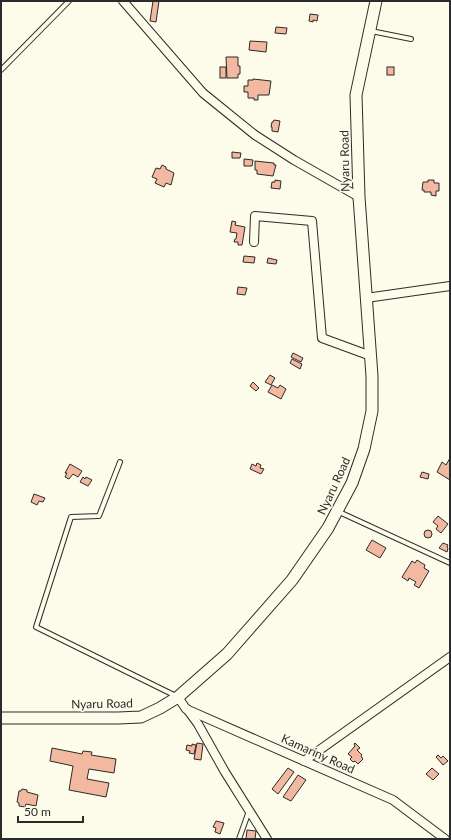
<svg xmlns="http://www.w3.org/2000/svg" width="451" height="840" font-family="Lato,sans-serif">
  <style>
    .building { fill: #f2b8a0; stroke: #2b2b2b }
    .lines { fill: none; stroke-linecap: round; stroke-linejoin: round }
    .lane-casing { stroke: #2b2b2b; stroke-width: 6 }
    .street-casing { stroke: #2b2b2b; stroke-width: 10 }
    .secondary-casing { stroke: #2b2b2b; stroke-width: 13 }
    .lane { stroke: #fdfbea; stroke-width: 4 }
    .street { stroke: #fdfbea; stroke-width: 8 }
    .secondary { stroke: #fdfbea; stroke-width: 11 }
    .labels { text-anchor: middle; stroke-width: 3; stroke-linejoin: round; paint-order: stroke }
    .street-label { font-size: 12px; fill: #2b2b2b; stroke: #fdfbea }
  </style>
  <rect width="100%" height="100%" fill="#fdfbea"/>
  <g class="building">
    <path d="M153 1H159L156 22 150 21Z"/>
    <path d="M310 14 318 15 317 21 313 20V22L309 21Z"/>
    <path d="M276 27 287 28 286 34 275 33Z"/>
    <path d="M250 41 267 42 266 52 249 50Z"/>
    <path d="M226 57H238V66H240V74H238V78H227Z"/>
    <rect x="220" y="67" width="6" height="11"/>
    <rect x="387" y="67" width="7" height="8"/>
    <path d="M253 79 271 81 269 95H258V100H254V98H248V92H244V86H248V80H253Z"/>
    <path d="M274 120 280 121 278 132 272 131V127H271L272 122H273Z"/>
    <path d="M232 152 241 153 240 158H232Z"/>
    <path d="M244 159 253 160 252 166H244Z"/>
    <path d="M255 161 274 163V165H276L273 176 257 174V170H255Z"/>
    <path d="M162 165 166 167V169L174 173 171 185 166 183 164 187 155 183 157 179 152 177 156 168 160 169Z"/>
    <path d="M275 180 281 181 280 189 271 188 272 182H275Z"/>
    <path d="M428 180H434V183H439V191H436V196L431 195V192H424V190H422L423 182H428Z"/>
    <path d="M232 221 236 222 235 225 245 227 242 245H238V242H234L235 239H236L237 233 230 232Z"/>
    <path d="M244 256 255 257 254 263 243 262Z"/>
    <path d="M268 258 277 260 276 264 267 263Z"/>
    <path d="M238 287 247 288 245 295 237 294Z"/>
    <path d="M293 353 303 358 301 362 291 357Z"/>
    <path d="M292 359 302 364 300 369 290 363Z"/>
    <path d="M270 375 275 378 271 385 265 382Z"/>
    <path d="M253 382 259 388 256 391 250 386Z"/>
    <path d="M272 385 278 388 280 385 286 389 281 399 268 392Z"/>
    <path d="M450 458V480L437 472 442 462 446 465Z"/>
    <path d="M257 463 261 465 260 468 264 469 261 474 250 469 252 464 256 466Z"/>
    <path d="M70 464 82 471 78 477 73 474 69 479 65 477 67 473H65Z"/>
    <path d="M422 472 429 474 428 479 420 477Z"/>
    <path d="M83 477 85 479 86 477 92 480 88 486 80 482Z"/>
    <path d="M34 494 45 498 43 502 39 501 37 505 31 502Z"/>
    <path d="M438 516 448 524 441 533 436 529 438 526 433 522Z"/>
    <circle cx="428" cy="534" r="4"/>
    <path d="M372 540 386 548 380 558 366 550Z"/>
    <path d="M443 543 448 545 447 547 448 548 447 552 439 548Z"/>
    <path d="M417 560 425 565 424 568 429 571 419 588 414 585 416 582 409 578 408 581 402 577 412 561 415 563Z"/>
    <path d="M197 743 203 744 201 760 194 759Z"/>
    <path d="M355 743 360 748 357 750 362 755 361 756 363 759 358 764 355 761 353 762 350 759 352 757 348 754 355 746 354 744Z"/>
    <path d="M192 744 196 745 194 754 189 753 190 751 186 750 187 745 192 746Z"/>
    <path d="M52 748 82 754 83 751 92 752 91 755 116 759 114 773 89 769 87 779 109 783 106 797 69 790 73 766 50 761Z"/>
    <path d="M438 755 441 758 443 756 448 761 443 765 436 757Z"/>
    <path d="M288 768 294 772 278 794 272 789Z"/>
    <path d="M432 768 439 774 433 780 426 774Z"/>
    <path d="M298 775 306 780 291 801 283 797Z"/>
    <path d="M22 789 27 790V792L38 795 36 806 26 804 25 807 19 806V803L17 802 19 791H21Z"/>
    <path d="M216 821 224 823 220 834 215 832 216 828 213 827Z"/>
    <path d="M247 830 256 831 255 839H246Z"/>
  </g>
  <g class="lines">
    <defs>
      <g id="lane">
        <path d="M371 31 411 39"/>
        <path d="M1 70 69 1"/>
        <path d="M120 462 99 516 71 517 36 627 176 696"/>
        <path d="M337 511 450 563"/>
        <path d="M239 839 249 811"/>
      </g>
      <g id="street">
        <path d="M123 1 203 93 255 135 294 160 359 197"/>
        <path d="M254 242 255 216 312 221 322 338 371 356"/>
        <path d="M366 298 450 286"/>
        <path d="M178 697 186 709 393 800 445 839"/>
        <path d="M187 709 198 724 225 772 267 839"/>
        <path d="M304 761 450 657"/>
      </g>
      <path id="secondary" d="M1 718H118L141 717 160 708 178 697 227 654 292 580 328 528 352 483 364 449 372 411V376L359 197 356 95 376 1"/>
    </defs>
    <use href="#lane" class="lane-casing"/>
    <use href="#street" class="street-casing"/>
    <use href="#secondary" class="secondary-casing"/>
    <use href="#lane" class="lane"/>
    <use href="#street" class="street"/>
    <use href="#secondary" class="secondary"/>
  </g>
  <g class="labels">
    <g class="street-label">
      <text transform="translate(345 161) rotate(-91)" y="4">Nyaru Road</text>
      <text transform="translate(334 486) rotate(-65)" y="4">Nyaru Road</text>
      <text transform="translate(102 704) rotate(-1)" y="4">Nyaru Road</text>
      <text transform="translate(318 754) rotate(24)" y="4">Kamariny Road</text>
    </g>
  </g>
  <rect width="451" height="840" fill="none" stroke="#2b2b2b" stroke-width="4"/>
  <path d="M18 816v6h65v-6" fill="none" stroke="#2b2b2b" stroke-width="2"/>
  <text x="24" y="816" font-size="12" fill="#2b2b2b" stroke="#fdfbea" stroke-width="3" paint-order="stroke">50 m</text>
</svg>
